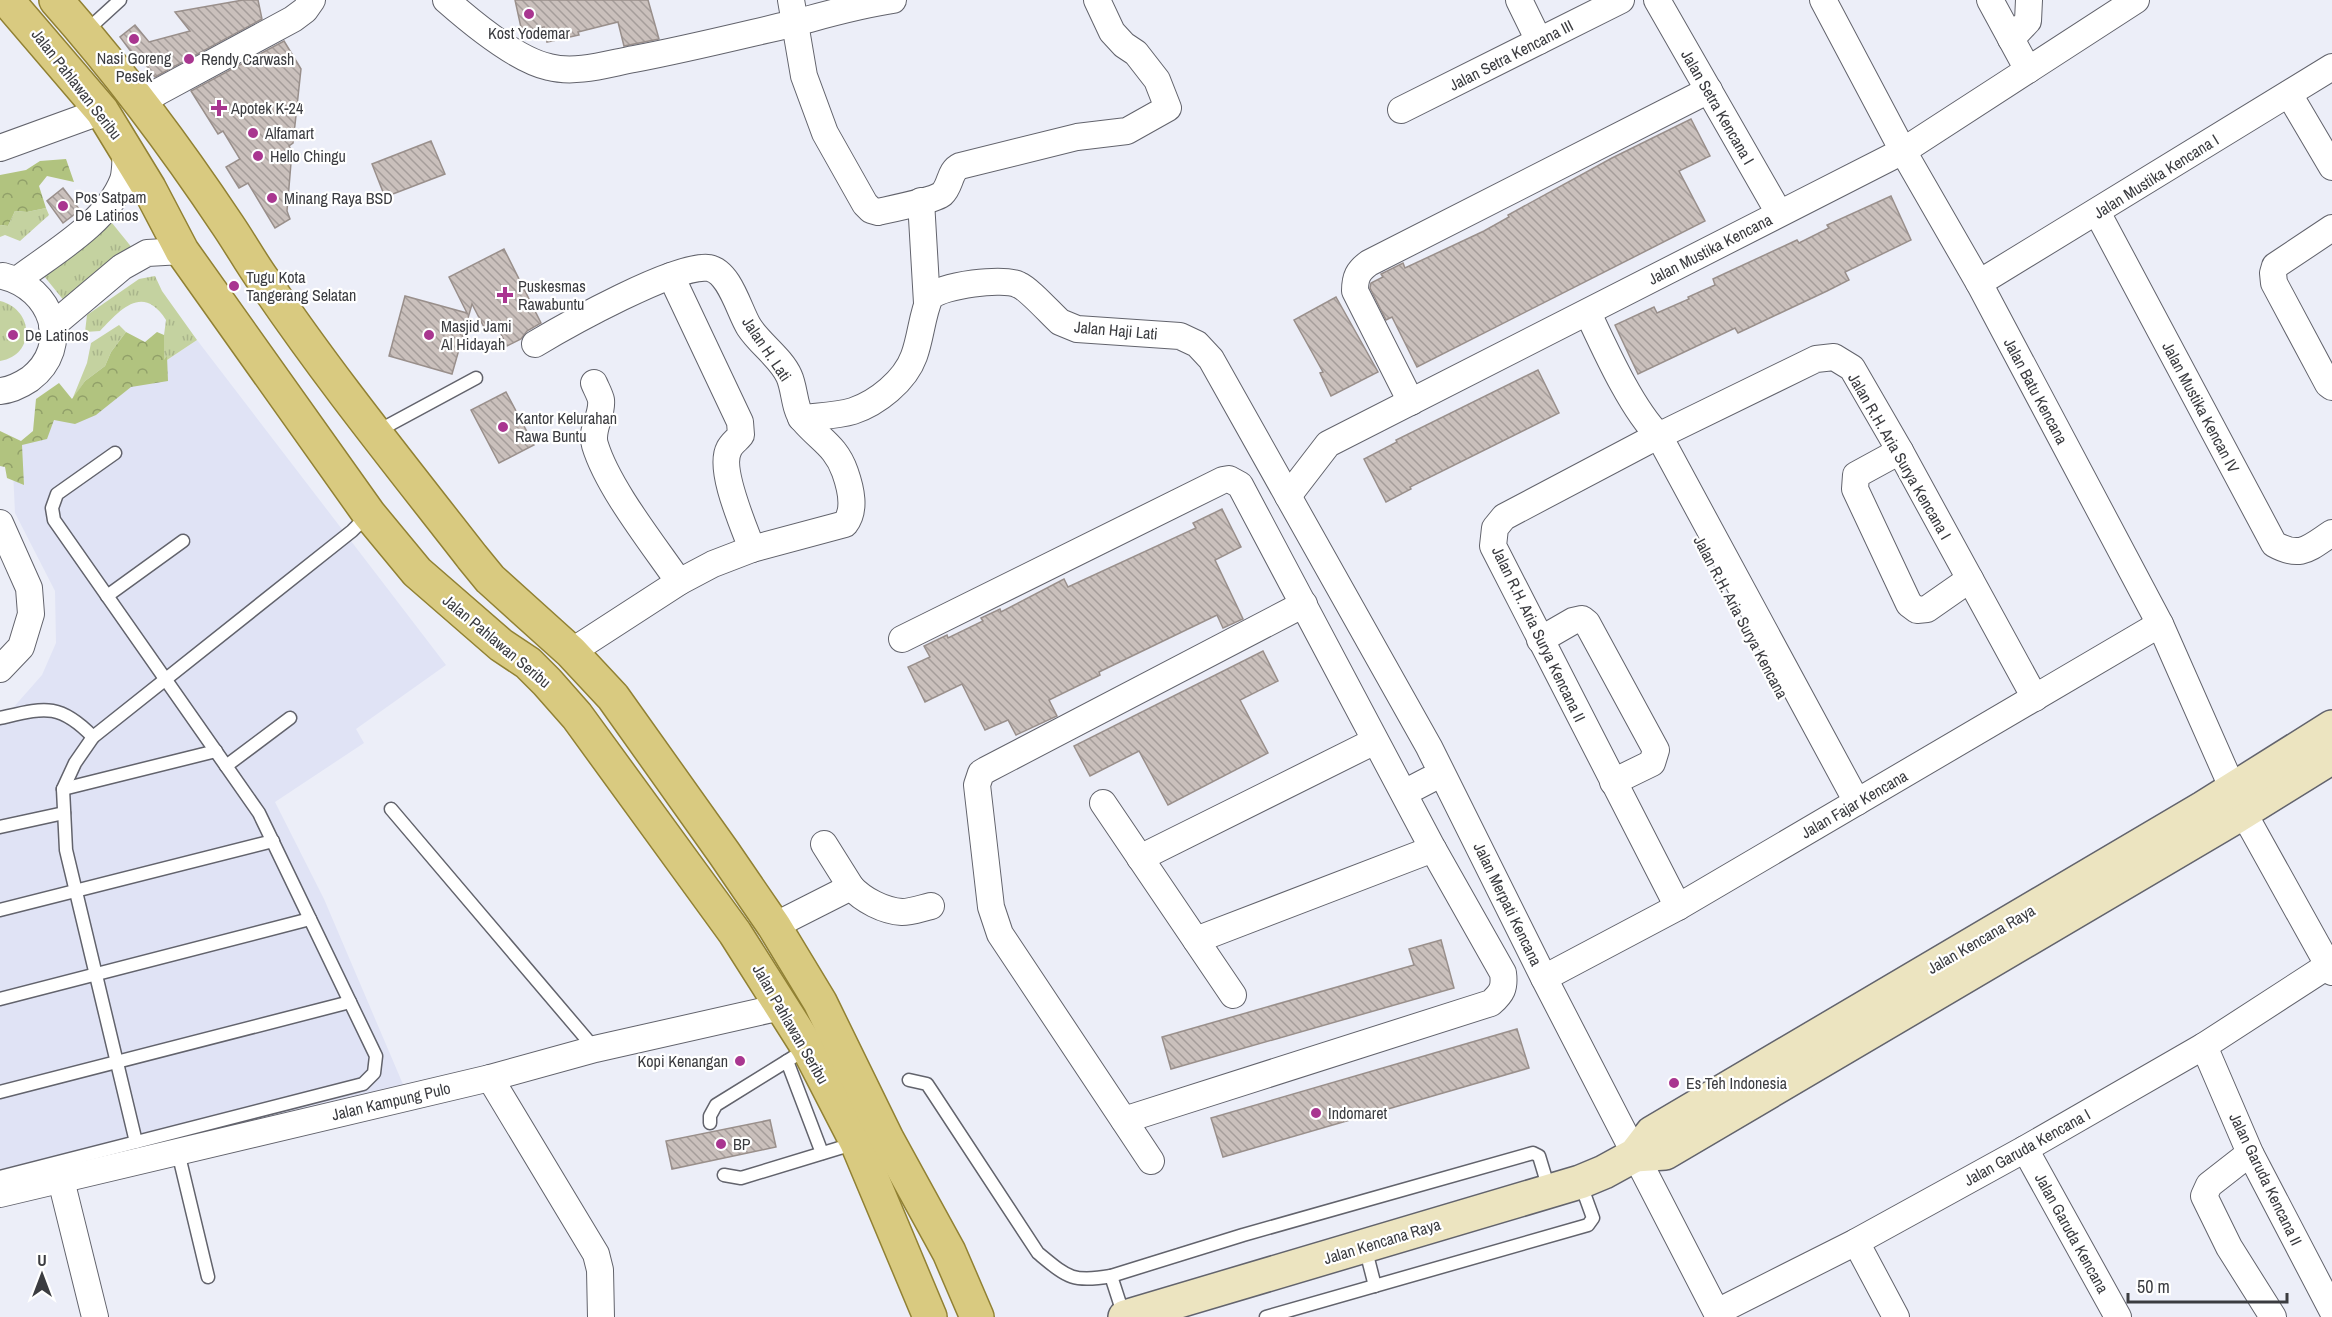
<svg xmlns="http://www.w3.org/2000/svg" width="2332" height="1317" font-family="'Archivo Narrow',sans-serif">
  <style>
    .built { fill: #e0e3f5 }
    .grass { fill: url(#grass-tufts) }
    .forest { fill: url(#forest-crowns) }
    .building { fill: url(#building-back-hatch); stroke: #998f8b; stroke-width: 1.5 }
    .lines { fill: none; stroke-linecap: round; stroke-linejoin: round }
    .lane-casing { stroke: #62636c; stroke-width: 15 }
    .street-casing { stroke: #62636c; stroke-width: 28 }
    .secondary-casing { stroke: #62636c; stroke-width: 36 }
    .primary-casing { stroke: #918133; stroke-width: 36 }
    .lane { stroke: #fff; stroke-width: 12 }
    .street { stroke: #fff; stroke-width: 26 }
    .secondary { stroke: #ece4c0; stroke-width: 33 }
    .primary { stroke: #d9ca80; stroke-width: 33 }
    .poi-dot { fill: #a93690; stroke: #fff; stroke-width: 2 }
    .labels { text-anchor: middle; stroke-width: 4.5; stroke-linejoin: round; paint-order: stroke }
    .poi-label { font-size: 16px; fill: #3b3c40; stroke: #fff; text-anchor: start }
    .street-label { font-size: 16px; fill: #3b3c40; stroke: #fff }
  </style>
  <defs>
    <pattern id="grass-tufts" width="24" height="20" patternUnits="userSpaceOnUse" patternTransform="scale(1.5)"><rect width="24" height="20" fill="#c4d2a0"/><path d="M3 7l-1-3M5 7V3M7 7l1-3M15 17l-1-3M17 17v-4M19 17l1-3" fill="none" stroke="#a9b58b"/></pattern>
    <pattern id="forest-crowns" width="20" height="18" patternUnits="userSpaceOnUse" patternTransform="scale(1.5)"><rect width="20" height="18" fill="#b1c37f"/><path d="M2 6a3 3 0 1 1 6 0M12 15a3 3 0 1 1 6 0" fill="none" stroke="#91a069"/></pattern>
    <pattern id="building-back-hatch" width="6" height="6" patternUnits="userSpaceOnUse" patternTransform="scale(1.5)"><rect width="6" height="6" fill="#cac0bc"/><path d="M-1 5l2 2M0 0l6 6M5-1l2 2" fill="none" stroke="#a59d9a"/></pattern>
  </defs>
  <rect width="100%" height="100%" fill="#eceef8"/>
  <path class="built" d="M197 340 446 665 356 729 364 743 275 802 324 899 405 1089 0 1186V711L12 709 42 675 56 643 55 591 15 513 13 470 20 442 72 400 83 417Z"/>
  <g class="grass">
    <path d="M46 208 49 215 20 241 5 235 0 237V225L8 226 15 211 27 212Z"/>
    <path d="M112 223 133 249 65 302 44 276Z"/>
    <path d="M155 276 162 291 197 340 164 362V335L166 320C143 284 121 309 100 331L85 332 87 315 139 279Z"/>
    <path d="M0 301C34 309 36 355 0 361Z"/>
    <path d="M119 325 126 332 111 352 105 366 85 381 72 400 87 363 91 343Z"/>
  </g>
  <g class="forest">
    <path d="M66 159 74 182 47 176 39 186 46 208 27 212 15 211 8 226 0 225V175L26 170 40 161Z"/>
    <path d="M126 332 145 342 157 332 164 335V360L167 356 168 381 131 387 96 415 75 424 54 420 47 439 22 445 24 485 7 478 5 467 0 466V431L21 441 33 431 36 399 59 383 72 399 85 381 105 366 111 352Z"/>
  </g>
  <g class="building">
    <path d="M243 0H258L262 19 155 77 143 61 132 53 120 37 135 25 149 42 190 31 175 12Z"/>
    <path d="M515 0H648L659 39 624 46 618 22 578 32 579 35 547 42 544 27 522 32Z"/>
    <path d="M284 41 301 69 293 143 289 146 292 151 287 211 290 219 275 228 248 183 239 188 226 167 240 159 223 131 218 134 191 91Z"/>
    <path d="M1691 119 1710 156 1679 171 1705 221 1417 367 1392 317 1386 320 1370 288 1371 283 1383 277 1381 274 1403 263 1405 268 1484 231 1509 217 1508 215 1612 158Z"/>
    <path d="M431 141 445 174 385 197 372 164Z"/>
    <path d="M63 188 80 210 63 223 47 201Z"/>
    <path d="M1891 196 1911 240 1845 272 1849 280 1827 291 1738 333 1735 328 1638 374 1615 325 1654 307 1657 313 1689 299 1688 297 1715 285 1713 279 1797 240 1799 243 1829 228 1827 225Z"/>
    <path d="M504 249 541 323 527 331 521 339 507 346 498 328 487 333 472 304 452 374 389 356 405 296 467 313 449 277Z"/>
    <path d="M1336 297 1378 372 1331 396 1320 373 1323 372 1294 320Z"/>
    <path d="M1538 370 1559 413 1410 487 1411 489 1386 502 1364 459 1397 442 1396 440Z"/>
    <path d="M506 392 534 445 499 463 471 410Z"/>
    <path d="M1222 509 1241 547 1215 560 1243 619 1223 628 1217 615 1099 672 1100 675 1049 700 1057 716 1016 735 1008 720 985 730 962 684 925 702 908 667 930 657 924 646 947 635 948 638 983 621 981 618 1000 609 1001 612 1064 579 1068 587 1196 528 1193 523Z"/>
    <path d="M1263 651 1278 681 1240 700 1268 753 1168 805 1139 751 1090 776 1074 746Z"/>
    <path d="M1441 940 1454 988 1171 1069 1162 1037 1414 965 1409 949Z"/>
    <path d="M1517 1029 1529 1068 1223 1157 1211 1118Z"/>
    <path d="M770 1120 776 1147 672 1169 666 1141Z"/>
  </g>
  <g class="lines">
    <defs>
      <g id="lane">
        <path d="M85 32 120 0"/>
        <path d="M376 432 476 378"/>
        <path d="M107 596 183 541"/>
        <path d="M0 718C44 708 59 702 93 737"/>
        <path d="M226 766 290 718"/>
        <path d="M63 789 216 751"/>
        <path d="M391 809 595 1049"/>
        <path d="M0 827 64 813"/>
        <path d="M0 910 273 841"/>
        <path d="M0 999 310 919"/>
        <path d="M787 1061 822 1153"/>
        <path d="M909 1080 927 1084 933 1093 1038 1253C1067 1277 1072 1283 1111 1276L1243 1235 1533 1153 1539 1156 1549 1189"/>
        <path d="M0 1092 350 1002"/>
        <path d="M710 1123V1116L716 1105 808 1048"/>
        <path d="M136 1142 66 850 63 789 75 763 93 737 352 531 368 515"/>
        <path d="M178 1152 208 1277"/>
        <path d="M724 1175 741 1178 856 1143"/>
        <path d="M0 1177 363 1084 374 1073 376 1056 259 813 54 520 52 508 57 494 115 453"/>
        <path d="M1365 1247 1375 1286"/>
        <path d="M1111 1276 1124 1316"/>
        <path d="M1266 1317 1588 1225 1593 1218 1580 1182"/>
      </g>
      <g id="street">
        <path d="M446 0C471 22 516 60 549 67 576 74 607 64 634 59 687 49 739 36 791 24 825 15 858 5 893 0"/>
        <path d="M791 0 804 76 825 133 865 204 871 210 878 212C891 209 935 200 942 194 951 186 949 171 960 166L1077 137 1127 131 1168 108 1157 80 1136 53 1124 45 1112 32 1097 0"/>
        <path d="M1519 0 1539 41"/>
        <path d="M1657 0 1779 213"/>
        <path d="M1823 0 1903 151 1979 283 2160 624 2243 812 2332 972"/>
        <path d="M1990 0 2028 70"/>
        <path d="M2011 39 2028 21 2029 0"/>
        <path d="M2289 94 2332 167"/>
        <path d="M140 104 158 92 293 19 305 10 312 0"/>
        <path d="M1401 110 1621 0"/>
        <path d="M0 148 102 111"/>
        <path d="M921 201 927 303"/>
        <path d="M2097 212 2274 544C2301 559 2309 548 2332 533"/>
        <path d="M2332 228 2275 266 2273 273 2274 283 2328 384 2332 387"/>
        <path d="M671 276 740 422 741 435C737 440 731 444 729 449 718 469 744 527 752 549"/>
        <path d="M17 280C51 254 107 223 123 180 126 171 125 158 126 148"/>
        <path d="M1979 283 2332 67"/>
        <path d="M1588 313C1605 349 1631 408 1659 436L1857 802"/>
        <path d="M52 326 122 267 147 253 182 251"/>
        <path d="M535 344C565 326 677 263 709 268 730 272 739 311 749 327 760 344 781 358 789 376 795 389 794 409 803 420 820 440 836 446 845 472 851 489 856 510 845 524L752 549 713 564 679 582 571 652"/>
        <path d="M594 383C596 388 600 395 601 400 603 416 590 429 595 445 608 488 653 544 679 582"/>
        <path d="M0 391C11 390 21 385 30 379 73 346 52 288 3 276"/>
        <path d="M1411 402 1355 291C1355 277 1358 271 1369 263L1709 90"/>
        <path d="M801 418C818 416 837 416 853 411 877 403 905 381 914 356 921 337 922 315 930 297 943 285 1003 277 1019 285 1029 289 1051 314 1060 322L1077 329 1180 336 1197 344 1211 359 1429 747 1544 978 1719 1317"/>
        <path d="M1900 451 1856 475 1855 489 1909 604 1917 610 1927 609 1970 579"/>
        <path d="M1288 496 1328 444 1903 151 2136 0"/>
        <path d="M0 523 29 588 31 614 21 647 0 669"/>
        <path d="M902 639 1223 480 1229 479 1240 485 1433 849 1503 973C1505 988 1502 993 1491 1003L1124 1120"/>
        <path d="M1540 640 1573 621 1582 619 1587 623 1656 750 1652 763 1613 782"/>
        <path d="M1404 793 1429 780"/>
        <path d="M1103 803 1233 995"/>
        <path d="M824 844 851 887"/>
        <path d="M1140 858 1375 741"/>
        <path d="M1678 907 1493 546 1495 528 1504 517 1646 442 1816 359 1834 357 1852 368 1900 451 2035 698"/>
        <path d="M774 926 851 887C863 900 884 911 902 912 911 912 922 908 931 906"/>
        <path d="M1196 940 1433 849"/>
        <path d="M1544 978 1678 907 2160 624"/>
        <path d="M2204 1046 2250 1153 2332 1310"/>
        <path d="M490 1078 596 1254 600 1270 601 1317"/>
        <path d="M2025 1149 2118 1317"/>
        <path d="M2250 1153 2209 1185 2204 1196 2229 1247 2273 1317"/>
        <path d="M1151 1161 1000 934 991 907 977 785 981 773 986 770 1304 604"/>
        <path d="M61 1180 95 1317"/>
        <path d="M0 1194 490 1078 595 1049 781 1007"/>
        <path d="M1856 1242 1896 1317"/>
        <path d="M1717 1312 1856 1242 2025 1149 2204 1046 2329 965"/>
      </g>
      <g id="secondary">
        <path d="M1635 1155 1665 1153 2237 816 2332 757"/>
        <path d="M1125 1317 1580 1182 1604 1172 1635 1155 1652 1133 2203 808 2332 727"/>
      </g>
      <g id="primary">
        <path d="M7 0 102 111 149 188 182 251 369 514 417 572 501 645 528 663 547 682 577 716 735 933 808 1048 857 1143 930 1317"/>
        <path d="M56 0C118 70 175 146 227 224 240 243 251 263 264 281 329 377 402 467 472 557L490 579 571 652 613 697 724 853 774 926 820 1002 887 1139 949 1252 977 1317"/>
      </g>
    </defs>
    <use href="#lane" class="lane-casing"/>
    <use href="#street" class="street-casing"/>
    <use href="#secondary" class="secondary-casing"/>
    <use href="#primary" class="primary-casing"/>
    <use href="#lane" class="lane"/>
    <use href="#street" class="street"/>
    <use href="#secondary" class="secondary"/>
    <use href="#primary" class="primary"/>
  </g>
  <g class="poi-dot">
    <circle cx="529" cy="14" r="6"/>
    <circle cx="134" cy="39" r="6"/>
    <circle cx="189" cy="59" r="6"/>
    <path d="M216 99h6v6h6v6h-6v6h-6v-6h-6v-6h6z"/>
    <circle cx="253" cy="133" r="6"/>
    <circle cx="258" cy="156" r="6"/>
    <circle cx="272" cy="198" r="6"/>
    <circle cx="63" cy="206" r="6"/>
    <circle cx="234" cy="286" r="6"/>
    <path d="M502 286h6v6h6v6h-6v6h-6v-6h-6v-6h6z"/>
    <circle cx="13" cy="335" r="6"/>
    <circle cx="429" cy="335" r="6"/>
    <circle cx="503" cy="427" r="6"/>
    <circle cx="740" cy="1061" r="6"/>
    <circle cx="1674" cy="1083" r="6"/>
    <circle cx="1316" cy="1113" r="6"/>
    <circle cx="721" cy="1144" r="6"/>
  </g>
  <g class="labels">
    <g class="poi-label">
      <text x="529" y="39" text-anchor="middle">Kost Yodemar</text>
      <text x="134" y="64" text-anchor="middle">Nasi Goreng<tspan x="134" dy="18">Pesek</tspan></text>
      <text x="201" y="65">Rendy Carwash</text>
      <text x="231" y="114">Apotek K-24</text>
      <text x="265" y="139">Alfamart</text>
      <text x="270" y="162">Hello Chingu</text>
      <text x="75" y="203">Pos Satpam<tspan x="75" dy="18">De Latinos</tspan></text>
      <text x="284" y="204">Minang Raya BSD</text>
      <text x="246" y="283">Tugu Kota<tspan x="246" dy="18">Tangerang Selatan</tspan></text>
      <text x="518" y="292">Puskesmas<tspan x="518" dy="18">Rawabuntu</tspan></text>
      <text x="441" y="332">Masjid Jami<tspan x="441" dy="18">Al Hidayah</tspan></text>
      <text x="25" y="341">De Latinos</text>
      <text x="515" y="424">Kantor Kelurahan<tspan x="515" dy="18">Rawa Buntu</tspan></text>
      <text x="728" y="1067" text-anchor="end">Kopi Kenangan</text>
      <text x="1686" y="1089">Es Teh Indonesia</text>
      <text x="1328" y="1119">Indomaret</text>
      <text x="733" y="1150">BP</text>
    </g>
    <g class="street-label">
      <text transform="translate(1511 55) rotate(-27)" y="6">Jalan Setra Kencana III</text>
      <text transform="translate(77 84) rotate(52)" y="6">Jalan Pahlawan Seribu</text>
      <text transform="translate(1718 107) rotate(60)" y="6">Jalan Setra Kencana I</text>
      <text transform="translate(2156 176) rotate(-32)" y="6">Jalan Mustika Kencana I</text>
      <text transform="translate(1710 249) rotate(-27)" y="6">Jalan Mustika Kencana</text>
      <text transform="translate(1116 330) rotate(5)" y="6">Jalan Haji Lati</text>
      <text transform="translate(767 349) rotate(56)" y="6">Jalan H. Lati</text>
      <text transform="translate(2036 391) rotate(62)" y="6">Jalan Batu Kencana</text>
      <text transform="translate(2201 407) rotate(62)" y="6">Jalan Mustika Kencan IV</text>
      <text transform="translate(1900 456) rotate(60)" y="6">Jalan R.H. Aria Surya Kencana I</text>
      <text transform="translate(1741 617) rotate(62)" y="6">Jalan R.H. Aria Surya Kencana</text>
      <text transform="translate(1539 634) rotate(64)" y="6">Jalan R.H. Aria Surya Kencana II</text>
      <text transform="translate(497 641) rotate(40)" y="6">Jalan Pahlawan Seribu</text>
      <text transform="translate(1854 804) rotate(-30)" y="6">Jalan Fajar Kencana</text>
      <text transform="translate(1508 904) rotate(64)" y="6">Jalan Merpati Kencana</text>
      <text transform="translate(1981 939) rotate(-30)" y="6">Jalan Kencana Raya</text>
      <text transform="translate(791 1024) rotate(60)" y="6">Jalan Pahlawan Seribu</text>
      <text transform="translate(391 1101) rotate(-13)" y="6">Jalan Kampung Pulo</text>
      <text transform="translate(2027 1147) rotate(-29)" y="6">Jalan Garuda Kencana I</text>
      <text transform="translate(2266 1179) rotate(64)" y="6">Jalan Garuda Kencana II</text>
      <text transform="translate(2072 1233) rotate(61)" y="6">Jalan Garuda Kencana</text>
      <text transform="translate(1382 1241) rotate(-17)" y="6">Jalan Kencana Raya</text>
    </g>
  </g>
  <g transform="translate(42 1275)" stroke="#ffffff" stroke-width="4.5" paint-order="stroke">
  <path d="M0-4.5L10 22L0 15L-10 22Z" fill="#3b3c40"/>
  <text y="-9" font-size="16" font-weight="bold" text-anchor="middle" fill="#3b3c40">U</text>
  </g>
  <path d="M2128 1293v9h159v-9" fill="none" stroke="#3b3c40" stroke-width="3"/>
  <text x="2137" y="1293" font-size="18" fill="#3b3c40" stroke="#ffffff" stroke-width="4.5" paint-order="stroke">50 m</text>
</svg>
